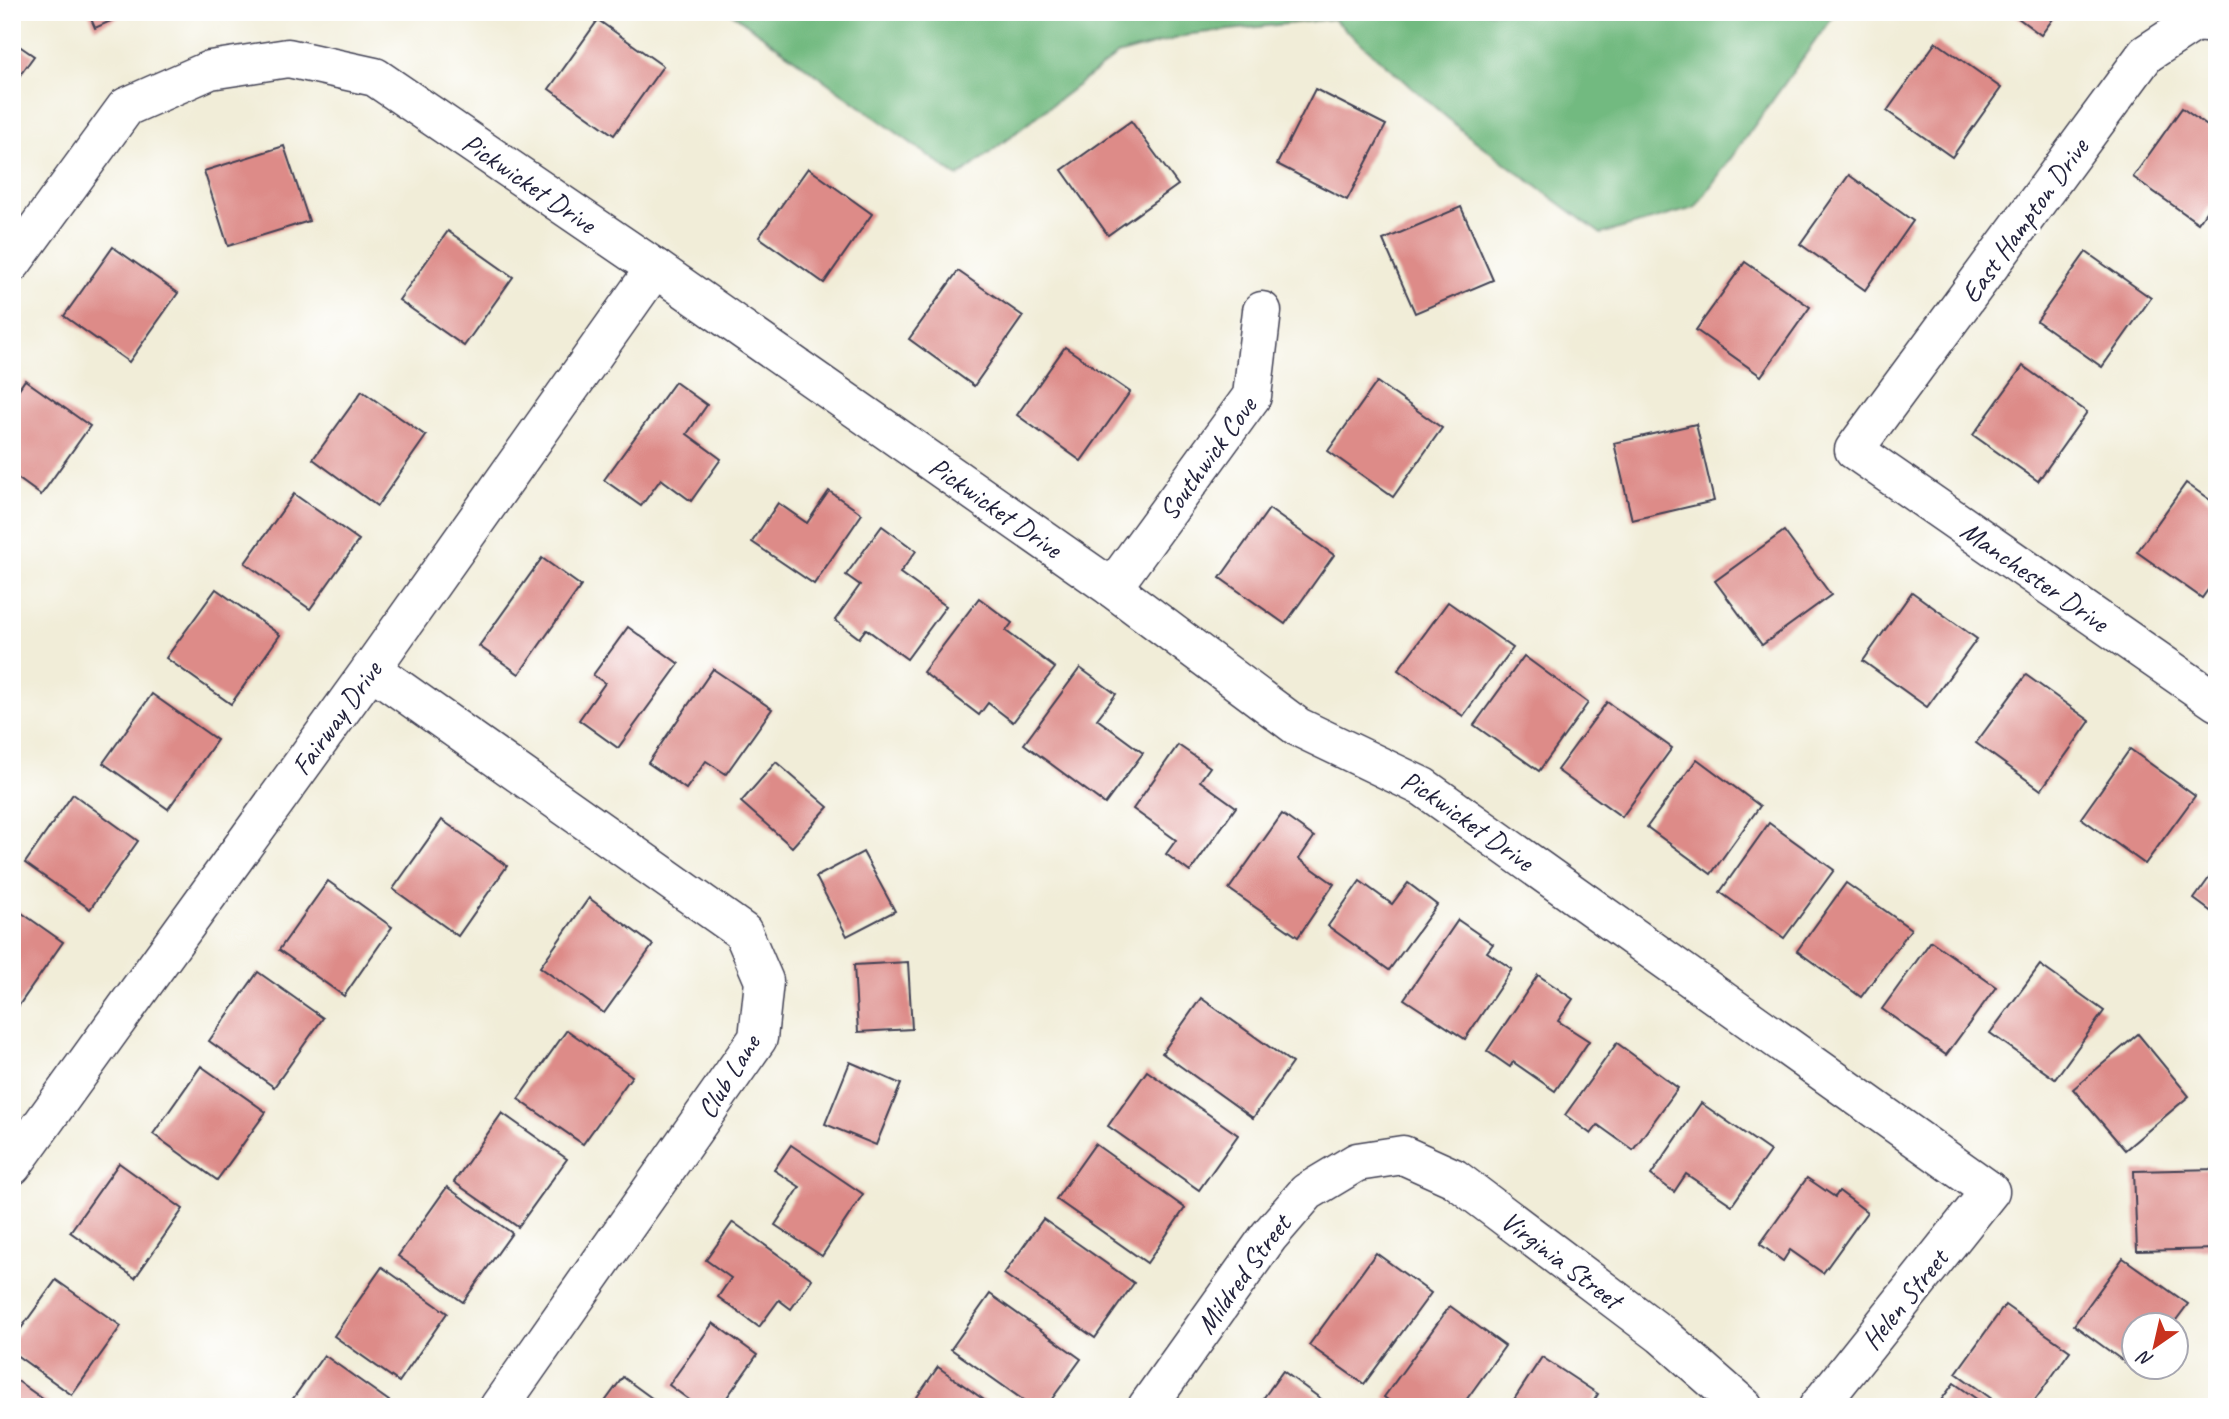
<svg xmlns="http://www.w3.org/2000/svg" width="2229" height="1419" font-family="Caveat,sans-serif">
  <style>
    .forest { fill: #72ba80; stroke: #4a6e5e; stroke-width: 2 }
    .building { fill: #dd8b88 }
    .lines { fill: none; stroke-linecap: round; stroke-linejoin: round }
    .minor-casing { stroke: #414053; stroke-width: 41 }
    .minor { stroke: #fff; stroke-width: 38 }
    .labels { text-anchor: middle; stroke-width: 7; stroke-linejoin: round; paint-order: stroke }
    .street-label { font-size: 28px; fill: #22223b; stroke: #fff }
  </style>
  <rect width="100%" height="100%" fill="#fff"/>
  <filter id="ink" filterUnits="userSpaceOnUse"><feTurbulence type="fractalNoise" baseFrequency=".0143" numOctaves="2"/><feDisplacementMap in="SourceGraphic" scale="14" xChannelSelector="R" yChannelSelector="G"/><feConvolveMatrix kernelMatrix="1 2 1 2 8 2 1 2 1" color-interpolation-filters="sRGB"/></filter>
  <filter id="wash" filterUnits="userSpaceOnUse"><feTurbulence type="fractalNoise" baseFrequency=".00686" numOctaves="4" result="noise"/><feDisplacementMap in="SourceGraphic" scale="28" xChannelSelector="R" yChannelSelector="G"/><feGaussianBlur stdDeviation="1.57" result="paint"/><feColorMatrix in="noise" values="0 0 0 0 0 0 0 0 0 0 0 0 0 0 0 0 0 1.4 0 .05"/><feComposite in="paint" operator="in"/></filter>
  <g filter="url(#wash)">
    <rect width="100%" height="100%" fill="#f1edd8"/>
    <path class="forest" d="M730 12H1836L1695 208 1601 234 1466 134 1333 19 1192 34 1117 55 958 177Z"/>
    <g id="blocks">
      <g class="building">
        <path d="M88 12H131L95 28Z"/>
        <path d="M2010 12H2058L2041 35Z"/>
        <path d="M598 20 663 66 614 135 549 89Z"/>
        <path d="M12 41 34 56 12 86Z"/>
        <path d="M1936 42 2001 88 1952 157 1887 111Z"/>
        <path d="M1315 89 1386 125 1347 200 1277 164Z"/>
        <path d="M2182 108 2217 133V196L2198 223 2133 177Z"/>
        <path d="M1131 121 1178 185 1108 235 1062 170Z"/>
        <path d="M284 146 309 221 228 246 204 171Z"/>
        <path d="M808 168 872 214 824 283 759 237Z"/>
        <path d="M1849 175 1913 221 1865 290 1800 244Z"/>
        <path d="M1461 207 1493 280 1415 313 1383 240Z"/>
        <path d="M448 231 513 277 464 346 399 300Z"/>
        <path d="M113 247 178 293 129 362 64 316Z"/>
        <path d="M2086 252 2151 298 2102 367 2037 321Z"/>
        <path d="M1745 262 1810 307 1761 376 1696 330Z"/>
        <path d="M958 271 1023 316 974 386 909 339Z"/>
        <path d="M1065 347 1130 392 1081 461 1017 415Z"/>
        <path d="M2023 366 2087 412 2038 481 1973 435Z"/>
        <path d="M25 380 90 426 41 495 12 474V399Z"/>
        <path d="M675 382 707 405 687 434 721 459 691 501 661 479 641 506 604 480Z"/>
        <path d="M1377 382 1442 428 1393 497 1328 451Z"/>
        <path d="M362 391 426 436 377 506 313 459Z"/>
        <path d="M1696 424 1714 501 1632 520 1614 443Z"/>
        <path d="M2186 483 2217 505V577L2202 598 2137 552Z"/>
        <path d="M829 491 862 514 814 584 752 542 778 503 807 523Z"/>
        <path d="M294 494 359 540 310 609 245 563Z"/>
        <path d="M1269 509 1334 555 1285 624 1220 578Z"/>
        <path d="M882 526 916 551 900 573 946 606 907 659 866 629 859 638 835 620 860 585 846 575Z"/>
        <path d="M1784 531 1831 595 1762 645 1715 581Z"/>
        <path d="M542 558 581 586 519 674 479 646Z"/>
        <path d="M216 589 280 635 231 704 166 658Z"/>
        <path d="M1912 592 1977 639 1927 707 1863 661Z"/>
        <path d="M979 598 1012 623 1006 631 1055 668 1013 722 988 703 979 715 923 672Z"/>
        <path d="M1448 602 1513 648 1463 716 1398 670Z"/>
        <path d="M628 627 679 664 618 748 579 720 605 683 593 675Z"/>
        <path d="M1524 656 1588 703 1539 771 1474 725Z"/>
        <path d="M1080 668 1116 694 1097 719 1143 753 1105 804 1024 744Z"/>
        <path d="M713 669 772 709 726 774 706 761 686 789 648 763Z"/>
        <path d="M2026 675 2090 721 2041 790 1976 743Z"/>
        <path d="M152 694 217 740 168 809 103 763Z"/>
        <path d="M1607 702 1672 748 1622 817 1557 770Z"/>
        <path d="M1178 745 1210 767 1200 781 1236 807 1190 872 1166 854 1176 840 1133 809Z"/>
        <path d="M2130 749 2195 796 2145 864 2081 818Z"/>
        <path d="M1697 759 1760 806 1711 874 1647 827Z"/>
        <path d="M776 762 828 807 792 847 741 802Z"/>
        <path d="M73 794 138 841 90 909 25 863Z"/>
        <path d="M1282 814 1314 837 1299 859 1334 884 1298 937 1229 889Z"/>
        <path d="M442 820 507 866 458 936 393 889Z"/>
        <path d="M1769 823 1834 870 1784 938 1720 892Z"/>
        <path d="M863 852 895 911 847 936 816 877Z"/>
        <path d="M2217 867V916L2194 899Z"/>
        <path d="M328 881 392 927 344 996 279 950Z"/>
        <path d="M1360 881 1392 904 1408 883 1437 905 1389 970 1328 926Z"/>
        <path d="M1846 883 1911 929 1861 997 1797 951Z"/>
        <path d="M589 898 653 945 604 1013 540 967Z"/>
        <path d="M12 906 63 942 15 1011 12 1009Z"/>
        <path d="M1458 920 1493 944 1487 952 1512 969 1465 1039 1404 999Z"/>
        <path d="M1931 941 1996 987 1946 1055 1882 1009Z"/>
        <path d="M908 962 912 1029 858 1032 854 965Z"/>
        <path d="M2040 965 2104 1011 2055 1079 1990 1033Z"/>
        <path d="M258 972 323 1018 274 1087 209 1041Z"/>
        <path d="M1538 975 1573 999 1558 1021 1589 1041 1555 1091 1513 1062 1510 1067 1487 1051Z"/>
        <path d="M1201 998 1292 1063 1253 1118 1162 1053Z"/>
        <path d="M567 1030 632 1076 583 1144 518 1099Z"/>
        <path d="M2138 1034 2189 1096 2125 1150 2073 1089Z"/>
        <path d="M1617 1043 1678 1088 1633 1150 1598 1125 1591 1134 1565 1115Z"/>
        <path d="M850 1062 901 1084 876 1145 825 1124Z"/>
        <path d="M201 1066 266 1112 217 1180 153 1134Z"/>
        <path d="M1147 1071 1238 1135 1199 1190 1108 1126Z"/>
        <path d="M1701 1103 1770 1151 1732 1205 1686 1174 1674 1192 1651 1175Z"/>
        <path d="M502 1113 567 1159 518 1227 454 1182Z"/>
        <path d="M1095 1144 1185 1208 1147 1263 1056 1199Z"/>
        <path d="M791 1145 863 1194 822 1256 775 1225 800 1187 774 1170Z"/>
        <path d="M119 1163 183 1209 135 1278 70 1232Z"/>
        <path d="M2217 1169V1249L2137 1251 2134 1171Z"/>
        <path d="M1807 1178 1835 1197 1839 1191 1867 1212 1823 1273 1790 1250 1783 1261 1760 1244Z"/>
        <path d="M447 1187 512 1233 463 1302 398 1256Z"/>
        <path d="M1043 1219 1134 1283 1095 1338 1004 1274Z"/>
        <path d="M733 1222 812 1279 791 1309 779 1300 759 1327 718 1297 731 1278 706 1260Z"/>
        <path d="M1376 1253 1431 1293 1364 1384 1309 1345Z"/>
        <path d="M2123 1258 2188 1304 2173 1324H2134V1366H2143L2138 1372 2074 1325Z"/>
        <path d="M382 1267 447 1313 399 1382 334 1336Z"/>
        <path d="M56 1280 121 1326 72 1395 12 1352V1341Z"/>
        <path d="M990 1294 1081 1359 1046 1407H1033L951 1349Z"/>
        <path d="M2005 1305 2070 1351 2030 1407H2003L1956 1373Z"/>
        <path d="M1450 1306 1505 1346 1461 1407H1397L1384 1397Z"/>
        <path d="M713 1323 757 1355 720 1407H699L669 1385Z"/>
        <path d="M324 1355 389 1401 385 1407H287Z"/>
        <path d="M1542 1357 1598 1394 1590 1407H1509Z"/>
        <path d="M938 1367 994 1407H910Z"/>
        <path d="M1283 1371 1332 1407H1257Z"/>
        <path d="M12 1377 54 1407H12Z"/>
        <path d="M623 1377 664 1407H601Z"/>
        <path d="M1954 1383 1988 1407H1936Z"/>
      </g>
    </g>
  </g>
  <g filter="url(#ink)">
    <use href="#blocks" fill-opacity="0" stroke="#414053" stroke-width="2"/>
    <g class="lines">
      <defs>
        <g id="minor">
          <path id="s1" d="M2217 24 2195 22 2146 54 1854 450 2217 702"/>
          <path id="s2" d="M12 263 126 107 210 70 288 58 375 77 655 268 1112 588 1298 727 1423 787 1990 1191 1818 1407"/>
          <path id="s3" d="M1112 588 1252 396 1262 311"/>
          <path d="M371 669 743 932 764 981 758 1038 499 1407"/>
          <path id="s4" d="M12 1166 371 669 655 268"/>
          <path id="s5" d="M1147 1407 1269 1236 1307 1192 1357 1162 1403 1155 1454 1178 1662 1335 1744 1407"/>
        </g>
      </defs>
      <use href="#minor" class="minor-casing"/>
      <use href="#minor" class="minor"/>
    </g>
  </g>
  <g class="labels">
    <g class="street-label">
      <text dy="10" stroke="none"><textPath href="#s2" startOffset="640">Pickwicket Drive</textPath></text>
      <text transform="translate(2024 220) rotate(-54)" y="10">East Hampton Drive</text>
      <text dy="10" stroke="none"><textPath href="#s3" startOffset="161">Southwick Cove</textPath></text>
      <text dy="10" stroke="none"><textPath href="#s2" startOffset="1208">Pickwicket Drive</textPath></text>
      <text dy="10" stroke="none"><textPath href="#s1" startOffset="793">Manchester Drive</textPath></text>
      <text dy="10" stroke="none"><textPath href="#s4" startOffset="553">Fairway Drive</textPath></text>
      <text dy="10" stroke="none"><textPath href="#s2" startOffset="1776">Pickwicket Drive</textPath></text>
      <text transform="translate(728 1076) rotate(-58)" y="10">Club Lane</text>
      <text dy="10" stroke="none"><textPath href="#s5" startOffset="564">Virginia Street</textPath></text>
      <text dy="10" stroke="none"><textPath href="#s5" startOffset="164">Mildred Street</textPath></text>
      <text transform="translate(1904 1299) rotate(-51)" y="10">Helen Street</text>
    </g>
  </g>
  <rect width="2229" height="1419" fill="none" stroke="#fff" stroke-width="42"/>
  <g transform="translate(2155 1346) rotate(214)"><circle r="33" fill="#ffffff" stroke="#a7a7b1" stroke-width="2"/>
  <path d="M0-5L12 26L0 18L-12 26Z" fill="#c8321e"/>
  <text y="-10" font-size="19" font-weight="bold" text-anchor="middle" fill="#22223b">N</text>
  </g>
</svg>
